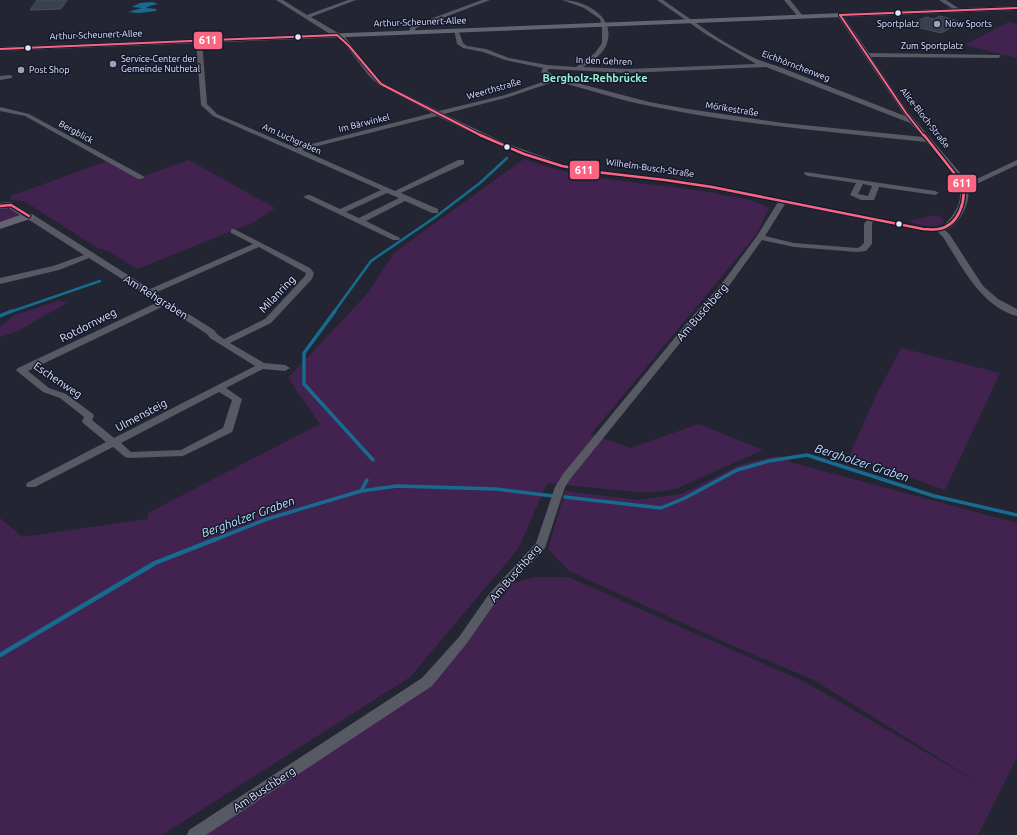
<svg xmlns="http://www.w3.org/2000/svg" width="1017" height="835" font-family="Ubuntu,sans-serif">
  <style>
    .green { fill: #42234f }
    .water { fill: #176b8f }
    .lines { fill: none; stroke-linecap: round; stroke-linejoin: round }
    .stream-far2 { stroke: #176b8f; stroke-width: 2.5 }
    .stream-far1 { stroke: #176b8f; stroke-width: 3.5 }
    .stream { stroke: #176b8f; stroke-width: 4.5 }
    .building { fill: #374150; stroke: #4b4f59 }
    .street { fill: #575963; fill-rule: evenodd }
    .secondary { fill: #63646f; fill-rule: evenodd }
    .bus-1-far1-casing { stroke: #14182e; stroke-width: 4 }
    .bus-1-casing { stroke: #14182e; stroke-width: 5 }
    .bus-1-far1 { stroke: #fa6682; stroke-width: 2 }
    .bus-1 { stroke: #fa6682; stroke-width: 2.5 }
    .bus-dot { fill: #e2e6f5; stroke: #14182e; stroke-width: 1.5 }
    .poi-dot { fill: #9fa3b1; stroke: #14182e; stroke-width: 1.5 }
    .labels { text-anchor: middle; stroke-width: 3; stroke-linejoin: round; paint-order: stroke }
    .far-street-label { font-size: 9px; fill: #e2e6f5; stroke: #14182e }
    .far-bus-label { font-size: 9px; fill: #e2e6f5; stroke: #14182e }
    .far-poi-label { font-size: 9px; fill: #e2e6f5; stroke: #14182e; text-anchor: start }
    .far-quarter-label { font-size: 11px; font-weight: bold; fill: #95f0ce; stroke: #14182e }
    .street-label { font-size: 11px; fill: #e2e6f5; stroke: #14182e }
    .water-label { font-size: 12px; font-style: italic; fill: #bae2f8; stroke: #14182e }
    .line-badge { stroke: #14182e; stroke-width: 1.5 }
    .badge-label { font-size: 11px; text-anchor: middle; font-weight: bold; fill: #fff }
  </style>
  <rect width="100%" height="100%" fill="#232632"/>
  <g class="green">
    <path d="M1009 22 1017 24V58L964 45Z"/>
    <path d="M524 159C583 182 651 182 713 193 732 197 752 198 769 208L756 235 591 434 630 448 699 424 763 450 675 489 658 492H637L547 483 518 549 410 677 162 835H0V518L22 537 147 519 148 513 320 424 288 378 368 293 394 253Z"/>
    <path d="M110 160 141 177 189 160 275 208 254 222 137 269 110 252 96 247 24 201 11 200V196Z"/>
    <path d="M0 208H9L20 214 19 216 0 224Z"/>
    <path d="M936 215 942 218 944 223C933 228 920 226 909 221Z"/>
    <path d="M58 301 68 302 18 331 0 337V327L15 315Z"/>
    <path d="M901 348 1000 373 945 490 849 456 875 398Z"/>
    <path d="M777 456 793 463 1017 523V757L978 835H197L427 682 503 586 535 577H568L805 682 982 785 814 680 731 645 569 571 548 549 565 491 637 500 682 494 739 465Z"/>
  </g>
  <path class="water" d="M152 2 158 4 150 6 146 8 157 9 156 11 139 13 128 12 142 8 132 7 140 3Z"/>
  <g class="lines">
    <g class="stream-far2">
      <path d="M10 312 100 281"/>
      <path d="M334 312 371 261 434 218 480 183 507 158"/>
    </g>
    <g class="stream-far1">
      <path d="M335 311 304 353V384L373 460"/>
      <path d="M0 316 12 311"/>
      <path d="M361 491 367 480"/>
      <path d="M565 497 661 508 685 498 737 470 769 461 807 455 934 496 1017 515"/>
      <path d="M214 540 267 519 361 491 397 486 496 489 553 496"/>
    </g>
    <path class="stream" d="M0 655 155 563 216 539"/>
  </g>
  <g class="building">
    <path d="M37 0H67L61 9 30 10Z"/>
    <path d="M940 16 962 22 941 33 909 25 926 17 934 19Z"/>
  </g>
  <g class="lines">
    <g class="street">
      <path d="M276 0H283L307 15 348 0H356L311 17 345 37 373 74 383 83 439 111 505 95 551 79 542 73 541 72 543 68 505 60 483 52 463 48 457 44 454 29H458L463 43 467 46 486 49 509 58 547 65 576 67 595 53 602 43V28L600 19 584 8 562 0C584 0 616 16 607 43 604 54 592 61 583 67L628 69 756 64 707 35 657 0H663C697 23 738 56 777 66L905 116 837 15 838 14H842L869 53 1000 55 1001 56 998 58 871 57 908 112 962 175 966 184 1017 160V165L968 188C971 203 959 226 945 230L950 235 983 286 998 299 1017 309V316C981 307 961 265 943 237L937 231H923L873 221 872 224V244L866 251 857 252 794 247 762 240 726 290 697 322 571 478 565 487 545 548 497 600 467 643 432 686 206 835H187L189 830 422 678 459 637 489 594 536 543 555 487 563 474 691 318 720 286 757 236 778 202 682 184 596 174 559 167 500 146 437 116 302 150 395 191 458 160H464V164L401 193 438 209V213H432L405 201 366 221 400 238 399 240H393L303 197 307 195H310L340 209 381 190 213 116 201 105 196 41 199 39 202 41 207 104 217 114 296 148 432 113 379 85 369 76 341 39 330 34ZM766 67 910 123 923 137 783 123 688 109 649 102 558 78 547 71 549 69 628 73ZM556 81C587 89 618 100 650 106 741 125 834 132 926 142 943 162 973 185 954 213 944 228 941 227 923 227L682 180 596 170 563 164 505 143 444 114 509 97ZM387 193 399 198 359 218 346 212ZM785 204 867 220 864 224V243L860 247 857 248 794 243 765 236Z"/>
      <path d="M482 0H490L416 28 414 33 409 32 411 26Z"/>
      <path d="M784 0H790L803 16V18H799Z"/>
      <path d="M939 0H946L961 10 956 11Z"/>
      <path d="M10 75 12 76V78L0 80V76Z"/>
      <path d="M0 107 29 114 145 177 141 179H138L25 116 0 111Z"/>
      <path d="M805 172 935 191 939 193 935 195 879 187 874 200H861L850 195 856 183 808 176 804 174ZM863 184 872 186 868 196 858 194Z"/>
      <path d="M26 214H32L150 289 253 244 231 233V229H234L310 268 314 273 312 279 271 323 230 343 264 363 285 365 290 368 285 371 263 369 226 388 242 399 233 430 232 432 183 456 129 458 125 457 113 447 35 487H27L26 485 27 483 106 442 83 423 82 421 84 417 60 398 43 392 18 372 16 370 18 368 158 302 89 258 59 270 0 284V278L53 266 84 255 26 218ZM259 247 304 272 306 273 305 276 265 319 224 339 217 334 214 330 155 293ZM164 306 207 334 210 338 255 366 114 438 92 420 94 416 93 414 66 394 49 388 28 371ZM219 392 232 400 223 428 181 450 131 452 121 443Z"/>
    </g>
    <g class="secondary">
      <path d="M1017 6V10L0 51V47Z"/>
      <path d="M11 202 34 216 33 218 0 229V222L20 215 9 208 0 209V203Z"/>
    </g>
    <defs>
      <g id="bus-1-far1">
        <path d="M840 15 1017 8"/>
        <path d="M840 15 906 113 924 136"/>
        <path d="M0 49 337 35 349 46 381 84 482 136"/>
      </g>
      <g id="bus-1">
        <path d="M480 135 524 154 562 166 596 172 665 180 712 187 923 229C928 229 934 230 939 229 959 225 967 200 962 183L924 135"/>
        <path d="M0 206 11 205 29 216"/>
      </g>
    </defs>
    <use href="#bus-1-far1" class="bus-1-far1-casing"/>
    <use href="#bus-1" class="bus-1-casing"/>
    <use href="#bus-1-far1" class="bus-1-far1"/>
    <use href="#bus-1" class="bus-1"/>
  </g>
  <g class="bus-dot">
    <circle cx="898" cy="13" r="3.5"/>
    <circle cx="298" cy="37" r="3.5"/>
    <circle cx="28" cy="48" r="3.5"/>
    <circle cx="507" cy="147" r="3.5"/>
    <circle cx="899" cy="224" r="3.5"/>
  </g>
  <g class="poi-dot">
    <circle cx="937" cy="24" r="4"/>
    <circle cx="113" cy="64" r="4"/>
    <circle cx="21" cy="70" r="4"/>
  </g>
  <g class="labels">
    <g class="far-street-label">
      <text transform="translate(420 22) rotate(-2)" y="3">Arthur-Scheunert-Allee</text>
      <text transform="translate(96 35) rotate(-2)" y="3">Arthur-Scheunert-Allee</text>
      <text x="932" y="49">Zum Sportplatz</text>
      <text transform="translate(604 61) rotate(2)" y="3">In den Gehren</text>
      <text transform="translate(796 66) rotate(21)" y="3">Eichhörnchenweg</text>
      <text transform="translate(494 89) rotate(-16)" y="3">Weerthstraße</text>
      <text transform="translate(732 109) rotate(9)" y="3">Mörikestraße</text>
      <text transform="translate(925 118) rotate(52)" y="3">Alice-Bloch-Straße</text>
      <text transform="translate(364 123) rotate(-14)" y="3">Im Bärwinkel</text>
      <text transform="translate(76 132) rotate(29)" y="3">Bergblick</text>
      <text transform="translate(292 139) rotate(24)" y="3">Am Luchgraben</text>
      <text transform="translate(650 168) rotate(8)" y="3">Wilhelm-Busch-Straße</text>
    </g>
    <g class="far-bus-label">
      <text x="898" y="27">Sportplatz</text>
    </g>
    <g class="far-poi-label">
      <text x="945" y="27">Now Sports</text>
      <text x="121" y="62">Service-Center der<tspan x="121" dy="10">Gemeinde Nuthetal</tspan></text>
      <text x="29" y="73">Post Shop</text>
    </g>
    <g class="far-quarter-label">
      <text x="595" y="82">Bergholz-Rehbrücke</text>
    </g>
    <g class="street-label">
      <text transform="translate(277 294) rotate(-46)" y="4">Milanring</text>
      <text transform="translate(156 297) rotate(32)" y="4">Am Rehgraben</text>
      <text transform="translate(702 312) rotate(-49)" y="4">Am Buschberg</text>
      <text transform="translate(88 325) rotate(-27)" y="4">Rotdornweg</text>
      <text transform="translate(58 380) rotate(34)" y="4">Eschenweg</text>
      <text transform="translate(141 415) rotate(-28)" y="4">Ulmensteig</text>
      <text transform="translate(515 573) rotate(-49)" y="4">Am Buschberg</text>
      <text transform="translate(264 789) rotate(-33)" y="4">Am Buschberg</text>
    </g>
    <g class="water-label">
      <text transform="translate(862 463) rotate(18)" y="4">Bergholzer Graben</text>
      <text transform="translate(248 517) rotate(-20)" y="4">Bergholzer Graben</text>
    </g>
  </g>
  <g class="line-badge">
    <rect x="193" y="31" width="30" height="19" rx="4" fill="#fa6682"/>
    <rect x="569" y="160" width="31" height="20" rx="4" fill="#fa6682"/>
    <rect x="947" y="174" width="30" height="19" rx="4" fill="#fa6682"/>
  </g>
  <g class="badge-label">
    <text x="208" y="44">611</text>
    <text x="584" y="174">611</text>
    <text x="962" y="187">611</text>
  </g>
</svg>
